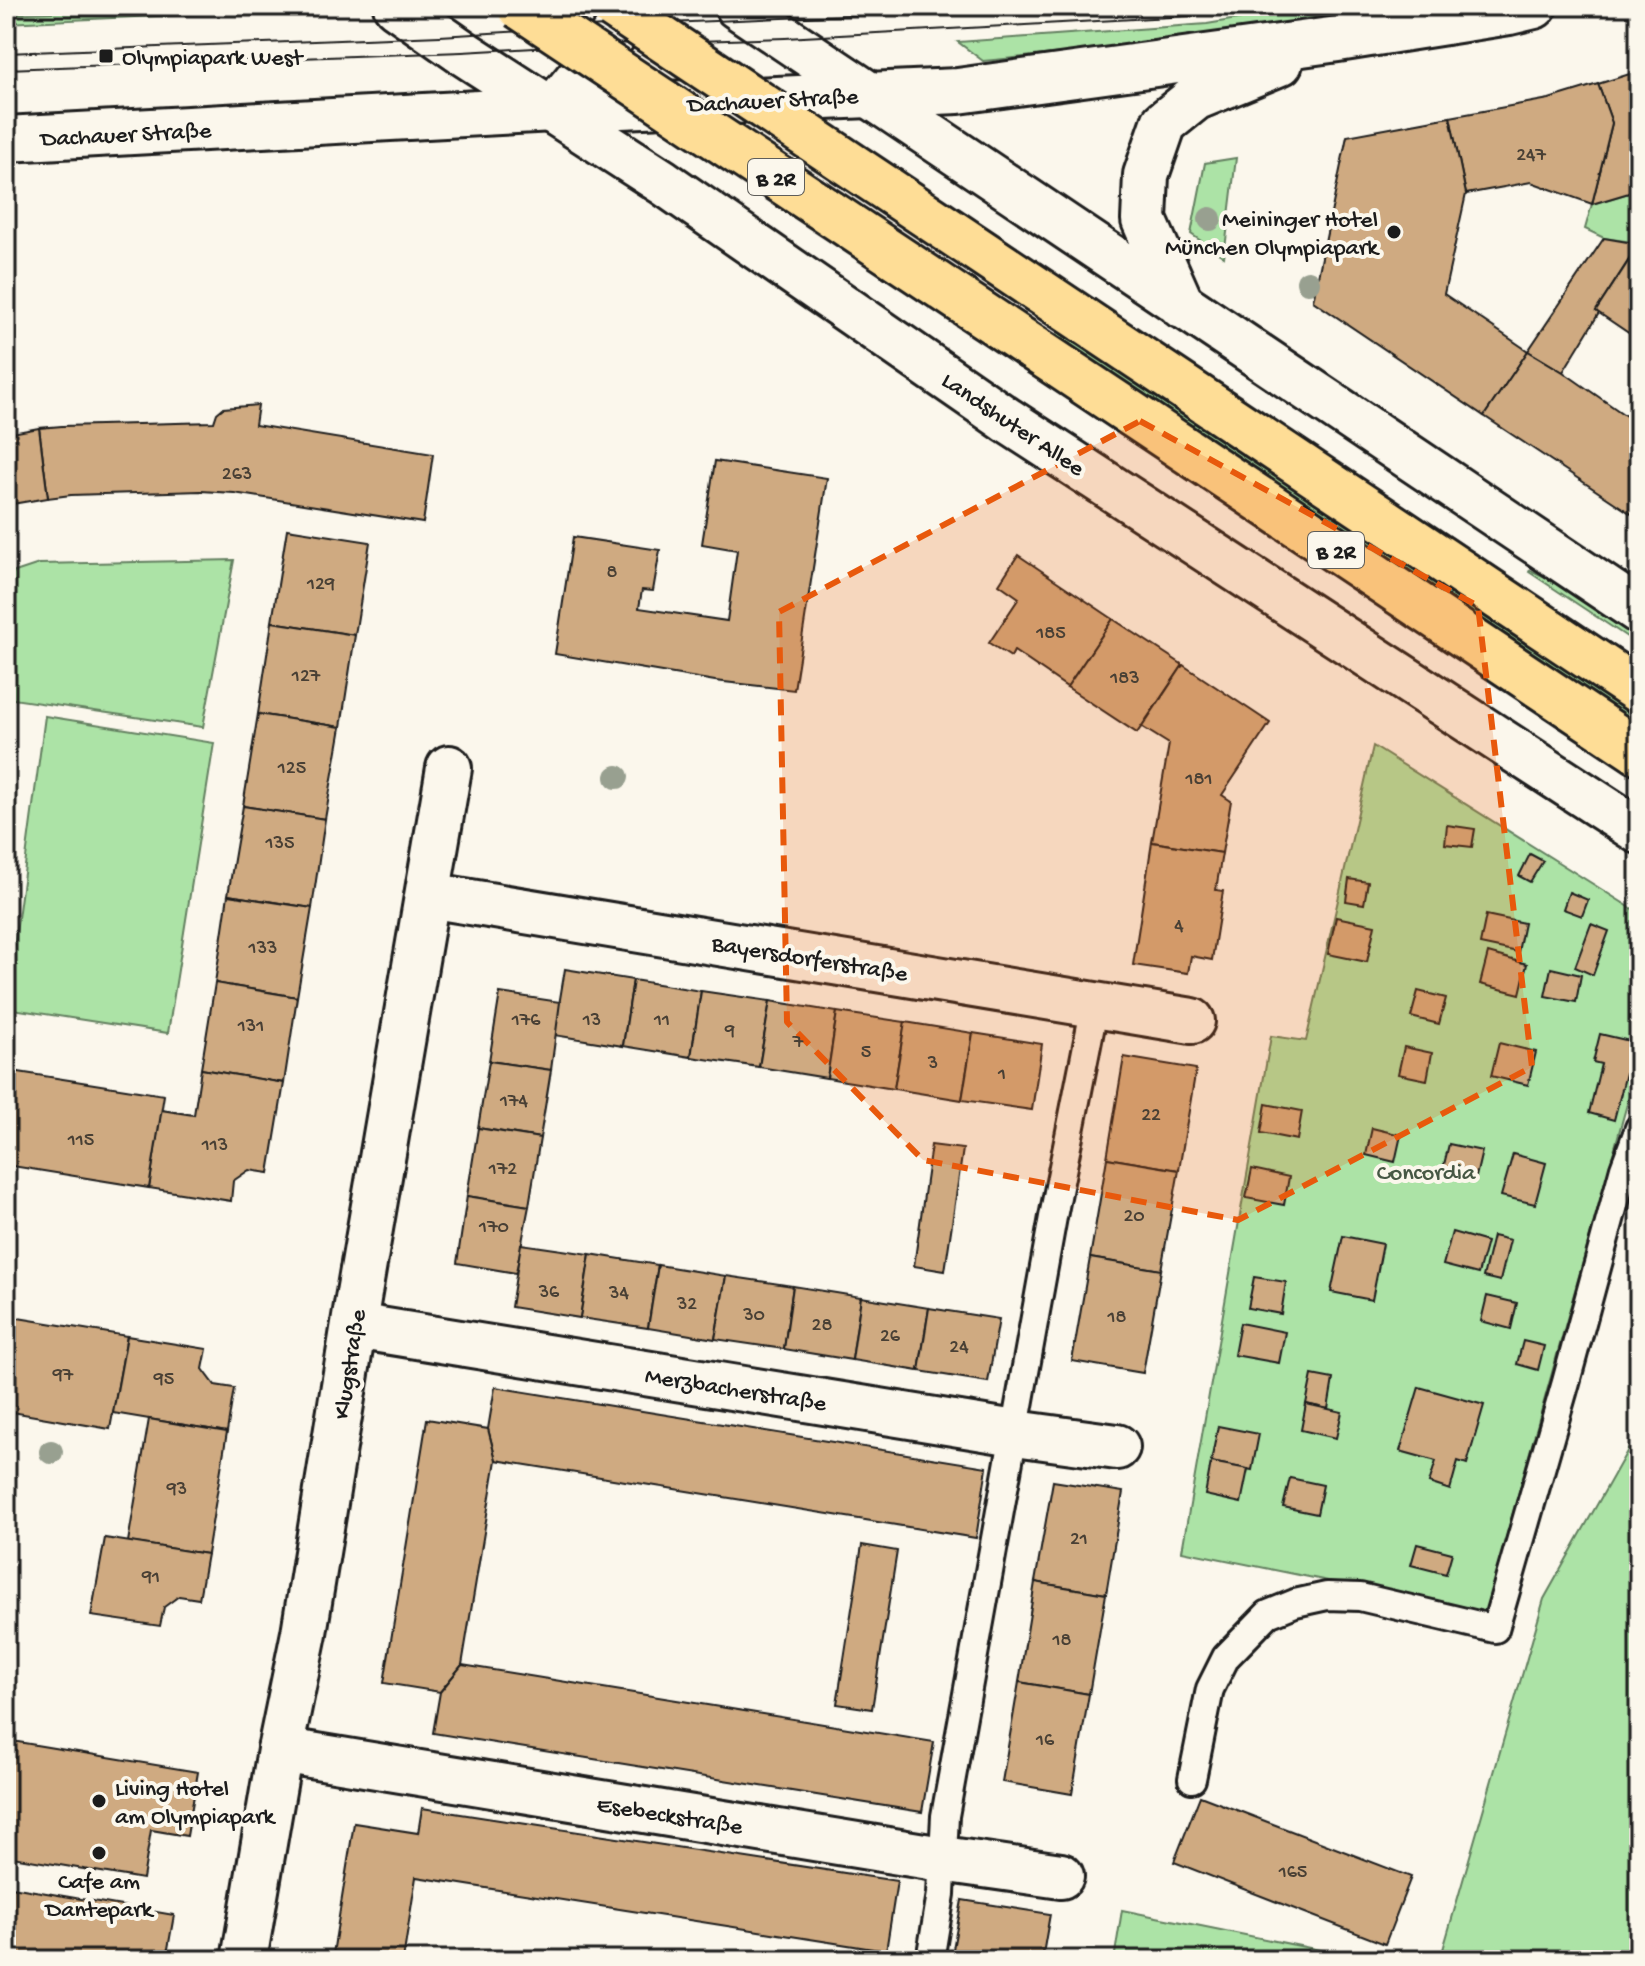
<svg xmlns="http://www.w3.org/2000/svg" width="1645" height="1966" font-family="'Gochi Hand',sans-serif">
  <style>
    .green { fill: #ace3a6; stroke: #648061; stroke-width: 2 }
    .building { fill: #cfaa81; stroke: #1c1c1c; stroke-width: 2 }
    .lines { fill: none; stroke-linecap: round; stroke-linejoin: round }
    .service-casing { stroke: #1c1c1c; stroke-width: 32 }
    .minor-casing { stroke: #1c1c1c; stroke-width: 50 }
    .secondary-casing { stroke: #1c1c1c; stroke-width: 50 }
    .trunk-casing { stroke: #1c1c1c; stroke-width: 50 }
    .service { stroke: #fbf7ec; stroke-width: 26 }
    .minor { stroke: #fbf7ec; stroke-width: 44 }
    .secondary { stroke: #fbf7ec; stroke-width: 44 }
    .trunk { stroke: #fedd96; stroke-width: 44 }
    .tram { stroke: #1c1c1c; stroke-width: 2 }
    .trunk-bridge-casing { stroke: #1c1c1c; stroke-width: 50; stroke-linecap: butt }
    .trunk-bridge { stroke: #fedd96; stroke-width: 44 }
    .tree { fill: #98a090 }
    .marked { fill: #e8590c; fill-opacity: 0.2; stroke: #e8590c; stroke-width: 6; stroke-dasharray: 16 10; stroke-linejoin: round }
    .poi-dot { fill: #1c1c1c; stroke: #fbf7ec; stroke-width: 3 }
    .labels { text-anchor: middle; stroke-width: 8; stroke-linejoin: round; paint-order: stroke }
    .number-label { font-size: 20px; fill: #494035 }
    .shield { fill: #fbf7ec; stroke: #5f5e5a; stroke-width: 2 }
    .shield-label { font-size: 22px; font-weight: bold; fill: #1c1c1c }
    .poi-label { font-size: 24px; fill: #1c1c1c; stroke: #fbf7ec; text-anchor: start }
    .street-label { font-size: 24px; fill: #1c1c1c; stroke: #fbf7ec }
    .park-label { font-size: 24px; fill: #475845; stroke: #fbf7ec }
  </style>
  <rect width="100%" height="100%" fill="#fbf7ec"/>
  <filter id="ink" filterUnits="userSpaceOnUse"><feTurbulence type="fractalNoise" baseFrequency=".0125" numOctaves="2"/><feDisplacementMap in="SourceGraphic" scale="16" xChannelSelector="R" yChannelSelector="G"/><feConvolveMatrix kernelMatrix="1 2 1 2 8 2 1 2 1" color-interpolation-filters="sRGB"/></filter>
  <g filter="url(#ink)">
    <g class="green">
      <path d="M191 6 202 14 6 23V14Z"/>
      <path d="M1316 6H1412C1270 32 1126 47 983 61L958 42 1207 24Z"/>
      <path d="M1236 158 1224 257 1191 234 1205 163Z"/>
      <path d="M1639 190V243L1604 238 1585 229 1592 204Z"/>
      <path d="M1060 330 1639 714V728L1054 339Z"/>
      <path d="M234 560 203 727 6 698V575L39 564Z"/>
      <path d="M1530 570 1590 597 1639 630V645L1529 572Z"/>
      <path d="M45 716 214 743 168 1033 6 1008Z"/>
      <path d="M1373 746 1639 913V1061L1485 1613 1182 1551 1271 1036 1306 1041Z"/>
      <path d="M1639 1430V1960H1440L1544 1599Z"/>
      <path d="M1122 1910 1369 1960H1114Z"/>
    </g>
    <g class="building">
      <path d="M1639 71V190L1592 204 1612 123 1598 84Z"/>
      <path d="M1598 84 1612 123 1592 204 1531 182 1466 194 1450 117 1549 99Z"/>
      <path d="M1450 117 1466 194 1444 294 1528 351 1484 416 1313 301 1347 136Z"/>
      <path d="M1604 238 1639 244 1596 311 1599 313 1563 372 1528 351Z"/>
      <path d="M1635 251 1639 253 1637 256 1639 258V340L1596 311Z"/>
      <path d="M1528 351 1563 372 1639 425V519L1484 416Z"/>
      <path d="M258 405 255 425 433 454 423 523 234 493 201 491 71 495 48 498 39 428 62 426 214 422 217 413 223 408Z"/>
      <path d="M39 428 48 498 6 505V434Z"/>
      <path d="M715 461 827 478 794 690 715 681 555 654 573 537 660 550 653 591 642 590 639 608 727 621 737 550 702 544Z"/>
      <path d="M287 529 370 542 355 635 272 622Z"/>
      <path d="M1018 555 1113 619 1067 687 1014 651 1011 657 989 643 1019 598 999 584Z"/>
      <path d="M1113 619 1183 665 1137 733 1067 687Z"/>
      <path d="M272 622 355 635 341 727 258 714Z"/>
      <path d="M1183 665 1270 723 1222 795 1231 801 1222 853 1152 842 1169 744 1142 727Z"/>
      <path d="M258 714 341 727 325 819 243 806Z"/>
      <path d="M243 806 325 819 312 908 228 895Z"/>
      <path d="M1447 825 1475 829 1472 847 1445 844Z"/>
      <path d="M1152 842 1222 853 1216 890 1223 891 1212 960 1191 956 1188 973 1133 965Z"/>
      <path d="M1530 854 1543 861 1530 882 1519 876Z"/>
      <path d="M1349 879 1368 882 1364 904 1346 901Z"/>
      <path d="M1569 892 1588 900 1582 916 1563 909Z"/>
      <path d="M228 895 312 908 297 997 215 983Z"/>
      <path d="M1486 915 1524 923 1518 952 1480 944Z"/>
      <path d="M1336 917 1375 925 1367 962 1328 954Z"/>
      <path d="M1591 924 1609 931 1593 975 1575 967Z"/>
      <path d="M1488 953 1527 964 1520 994 1480 984Z"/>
      <path d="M1551 968 1581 975 1576 1002 1545 996Z"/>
      <path d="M565 969 633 980 623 1046 554 1035Z"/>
      <path d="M633 980 701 991 691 1057 623 1046Z"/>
      <path d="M215 983 297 997 284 1083 201 1069Z"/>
      <path d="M701 991 770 1001 759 1067 691 1057Z"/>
      <path d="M1418 991 1446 998 1439 1024 1411 1017Z"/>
      <path d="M500 993 560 1002 551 1070 489 1061Z"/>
      <path d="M770 1001 837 1012 827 1078 759 1067Z"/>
      <path d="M837 1012 905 1022 894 1089 827 1078Z"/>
      <path d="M905 1022 973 1033 962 1100 894 1089Z"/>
      <path d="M973 1033 1042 1044 1032 1110 962 1100Z"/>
      <path d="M1600 1034 1634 1042 1614 1120 1589 1113 1601 1064 1593 1062Z"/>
      <path d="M1499 1043 1536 1052 1528 1085 1491 1076Z"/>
      <path d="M1404 1047 1432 1053 1427 1080 1398 1074Z"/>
      <path d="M1124 1057 1196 1069 1179 1170 1107 1158Z"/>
      <path d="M489 1061 551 1070 540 1138 478 1128Z"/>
      <path d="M201 1069 284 1083 269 1173 249 1170 233 1181 231 1201 149 1188 161 1110 194 1115Z"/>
      <path d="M6 1070 164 1095 149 1188 6 1165Z"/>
      <path d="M1266 1104 1302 1111 1297 1140 1261 1133Z"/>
      <path d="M478 1128 540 1138 529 1206 467 1196Z"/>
      <path d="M1372 1128 1401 1135 1395 1162 1366 1155Z"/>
      <path d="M1449 1144 1482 1151 1475 1181 1442 1173Z"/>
      <path d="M931 1145 963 1149 945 1271 914 1266Z"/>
      <path d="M1513 1154 1546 1163 1535 1204 1501 1196Z"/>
      <path d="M1107 1158 1179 1170 1161 1270 1090 1258Z"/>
      <path d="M1252 1169 1289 1177 1284 1205 1246 1198Z"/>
      <path d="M467 1196 529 1206 516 1273 457 1263Z"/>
      <path d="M1452 1232 1487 1242 1478 1274 1443 1265Z"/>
      <path d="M1343 1236 1383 1244 1372 1300 1331 1292Z"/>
      <path d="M1493 1236 1510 1240 1500 1281 1483 1277Z"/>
      <path d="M521 1244 590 1254 580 1318 511 1307Z"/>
      <path d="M590 1254 658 1265 648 1328 580 1318Z"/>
      <path d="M1090 1258 1161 1270 1143 1373 1072 1361Z"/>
      <path d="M658 1265 726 1276 715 1339 648 1328Z"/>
      <path d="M726 1276 793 1286 784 1349 715 1339Z"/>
      <path d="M1254 1277 1286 1282 1281 1314 1248 1308Z"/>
      <path d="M793 1286 861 1297 852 1360 784 1349Z"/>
      <path d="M1487 1296 1517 1303 1511 1329 1481 1321Z"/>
      <path d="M861 1297 929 1308 919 1371 852 1360Z"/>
      <path d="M929 1308 999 1319 988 1382 919 1371Z"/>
      <path d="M6 1316 127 1336 110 1429 6 1411Z"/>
      <path d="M1240 1323 1285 1332 1279 1363 1234 1355Z"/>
      <path d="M127 1336 207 1349 203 1369 215 1385 234 1388 227 1432 113 1413Z"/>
      <path d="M1523 1341 1544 1346 1538 1370 1517 1364Z"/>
      <path d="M1312 1375 1333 1379 1328 1409 1306 1404Z"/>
      <path d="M495 1387 987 1467 976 1538 496 1460 488 1429Z"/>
      <path d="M1419 1387 1484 1405 1467 1464 1458 1461 1450 1490 1429 1483 1436 1461 1400 1451Z"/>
      <path d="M1306 1404 1342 1412 1336 1438 1301 1430Z"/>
      <path d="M149 1419 227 1432 207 1554 128 1542Z"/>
      <path d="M427 1419 488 1429 496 1460 462 1665 440 1692 384 1683Z"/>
      <path d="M1218 1426 1259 1434 1252 1470 1211 1462Z"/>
      <path d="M1211 1462 1248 1469 1241 1503 1205 1495Z"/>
      <path d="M1290 1478 1323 1485 1317 1514 1283 1507Z"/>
      <path d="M1053 1481 1123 1492 1106 1594 1035 1582Z"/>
      <path d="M105 1538 207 1554 199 1599 179 1596 164 1607 160 1626 91 1616Z"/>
      <path d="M1417 1544 1452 1553 1446 1574 1411 1565Z"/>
      <path d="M862 1545 897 1551 872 1709 837 1704Z"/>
      <path d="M1035 1582 1106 1594 1089 1694 1019 1682Z"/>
      <path d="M462 1665 934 1742 922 1812 433 1733 440 1692Z"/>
      <path d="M1019 1682 1089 1694 1072 1794 1002 1782Z"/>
      <path d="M6 1740 198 1772 187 1836 151 1830 143 1879 6 1856Z"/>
      <path d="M1200 1796 1411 1877 1385 1944 1174 1862Z"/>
      <path d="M422 1808 897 1881 886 1951 416 1877 403 1960H332L354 1823 418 1833Z"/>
      <path d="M6 1886 174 1915 166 1960H6Z"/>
      <path d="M962 1900 1050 1914 1042 1960H951Z"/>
    </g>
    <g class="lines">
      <defs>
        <g id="service">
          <path d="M1192 1779 1210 1689 1226 1657 1268 1614 1295 1603 1327 1596 1360 1597 1495 1629 1566 1382 1624 1168 1639 1128"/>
          <path d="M930 1960 941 1894 945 1816 1053 1217 1095 1005"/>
        </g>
        <g id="minor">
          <path d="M428 895 1192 1021"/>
          <path d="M355 1326 1015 1433 1117 1447"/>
          <path d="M280 1750 942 1859 1061 1876"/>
          <path d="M244 1960 280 1750 304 1633 358 1299 449 768"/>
        </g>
        <g id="secondary">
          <path d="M396 6 462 52 663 182 1007 420 1639 831"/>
          <path d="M737 6 1639 611"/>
          <path d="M553 109 637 6"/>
          <path d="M6 139 553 109 958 91 1338 39 1509 12 1534 6"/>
          <path d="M1182 306 1144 220 1146 175 1164 123 1195 98 1280 63"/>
        </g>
        <g id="trunk">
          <path d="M1083 320 1639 691"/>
          <path d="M1033 348 1639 752"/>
        </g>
      </defs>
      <use href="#service" class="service-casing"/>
      <use href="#minor" class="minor-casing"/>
      <use href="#secondary" class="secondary-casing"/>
      <use href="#trunk" class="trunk-casing"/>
      <use href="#service" class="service"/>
      <use href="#minor" class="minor"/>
      <use href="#secondary" class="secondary"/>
      <use href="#trunk" class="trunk"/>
      <g class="tram">
        <path d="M6 53 440 36 621 25 1060 6"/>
        <path d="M6 69 462 52 606 44 785 38 1188 16 1258 6"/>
      </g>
      <defs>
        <g id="trunk-bridge">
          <path d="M519 6 1033 348"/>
          <path d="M613 6 1083 320"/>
        </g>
      </defs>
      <use href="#trunk-bridge" class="trunk-bridge-casing"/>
      <use href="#trunk-bridge" class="trunk-bridge"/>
    </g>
    <g class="tree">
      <circle cx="1210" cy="219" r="12"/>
      <circle cx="1308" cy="282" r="12"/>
      <circle cx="617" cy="777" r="12"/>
      <circle cx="51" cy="1452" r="12"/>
    </g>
  </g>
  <path class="marked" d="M1140 421 1478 606 1532 1067 1238 1220 923 1160 787 1022 779 612Z"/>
  <g class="poi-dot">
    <rect x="98" y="48" width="16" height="16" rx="4"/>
    <circle cx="1394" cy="232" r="8"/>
    <circle cx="99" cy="1801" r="8"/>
    <circle cx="99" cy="1853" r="8"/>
  </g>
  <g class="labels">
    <g class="number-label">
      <text x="1531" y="160">247</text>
      <text x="237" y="479">263</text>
      <text x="612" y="577">8</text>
      <text x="321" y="589">129</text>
      <text x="1051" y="638">185</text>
      <text x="306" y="681">127</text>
      <text x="1125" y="683">183</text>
      <text x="292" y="773">125</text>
      <text x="1199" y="784">181</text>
      <text x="280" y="848">135</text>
      <text x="1179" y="931">4</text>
      <text x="263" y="953">133</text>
      <text x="526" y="1025">176</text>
      <text x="592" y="1025">13</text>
      <text x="662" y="1025">11</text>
      <text x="251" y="1031">131</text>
      <text x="730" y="1036">9</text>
      <text x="798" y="1047">7</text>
      <text x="866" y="1057">5</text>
      <text x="933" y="1068">3</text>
      <text x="1002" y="1079">1</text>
      <text x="514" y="1106">174</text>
      <text x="1151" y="1120">22</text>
      <text x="81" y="1145">115</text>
      <text x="215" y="1150">113</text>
      <text x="503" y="1174">172</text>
      <text x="1134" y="1221">20</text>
      <text x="494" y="1232">170</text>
      <text x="549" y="1297">36</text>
      <text x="619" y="1298">34</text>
      <text x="687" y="1309">32</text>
      <text x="754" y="1320">30</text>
      <text x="1117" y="1322">18</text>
      <text x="822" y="1330">28</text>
      <text x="890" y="1341">26</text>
      <text x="959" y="1352">24</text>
      <text x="63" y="1380">97</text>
      <text x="164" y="1384">95</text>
      <text x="177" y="1494">93</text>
      <text x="1079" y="1544">21</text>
      <text x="151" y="1582">91</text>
      <text x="1062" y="1645">18</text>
      <text x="1045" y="1745">16</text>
      <text x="1293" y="1877">165</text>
    </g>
    <g class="shield">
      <rect x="748" y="159" width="56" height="36" rx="6"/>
      <rect x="1308" y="532" width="56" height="36" rx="6"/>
    </g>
    <g class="shield-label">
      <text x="776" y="185">B 2R</text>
      <text x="1336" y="558">B 2R</text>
    </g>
    <g class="poi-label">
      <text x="122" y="64">Olympiapark West</text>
      <text x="1378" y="226" text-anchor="end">Meininger Hotel<tspan x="1378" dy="28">München Olympiapark</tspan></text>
      <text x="115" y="1795">Living Hotel<tspan x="115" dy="28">am Olympiapark</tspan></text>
      <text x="99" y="1888" text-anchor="middle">Cafe am<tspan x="99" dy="28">Dantepark</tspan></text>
    </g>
    <g class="street-label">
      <text transform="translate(773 99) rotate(-3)" y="8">Dachauer Straße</text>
      <text transform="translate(126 133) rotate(-3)" y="8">Dachauer Straße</text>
      <text transform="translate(1014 423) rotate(34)" y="8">Landshuter Allee</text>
      <text transform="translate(810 957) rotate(9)" y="8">Bayersdorferstraße</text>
      <text transform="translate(348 1364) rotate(-81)" y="8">Klugstraße</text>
      <text transform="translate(736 1388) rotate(9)" y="8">Merzbacherstraße</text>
      <text transform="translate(670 1814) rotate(9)" y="8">Esebeckstraße</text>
    </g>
    <g class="park-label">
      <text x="1426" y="1179">Concordia</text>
    </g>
  </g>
  <rect width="1645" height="1966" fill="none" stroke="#fbf7ec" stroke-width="32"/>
  <rect x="16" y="16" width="1613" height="1934" fill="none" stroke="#1c1c1c" stroke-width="3" filter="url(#ink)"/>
</svg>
